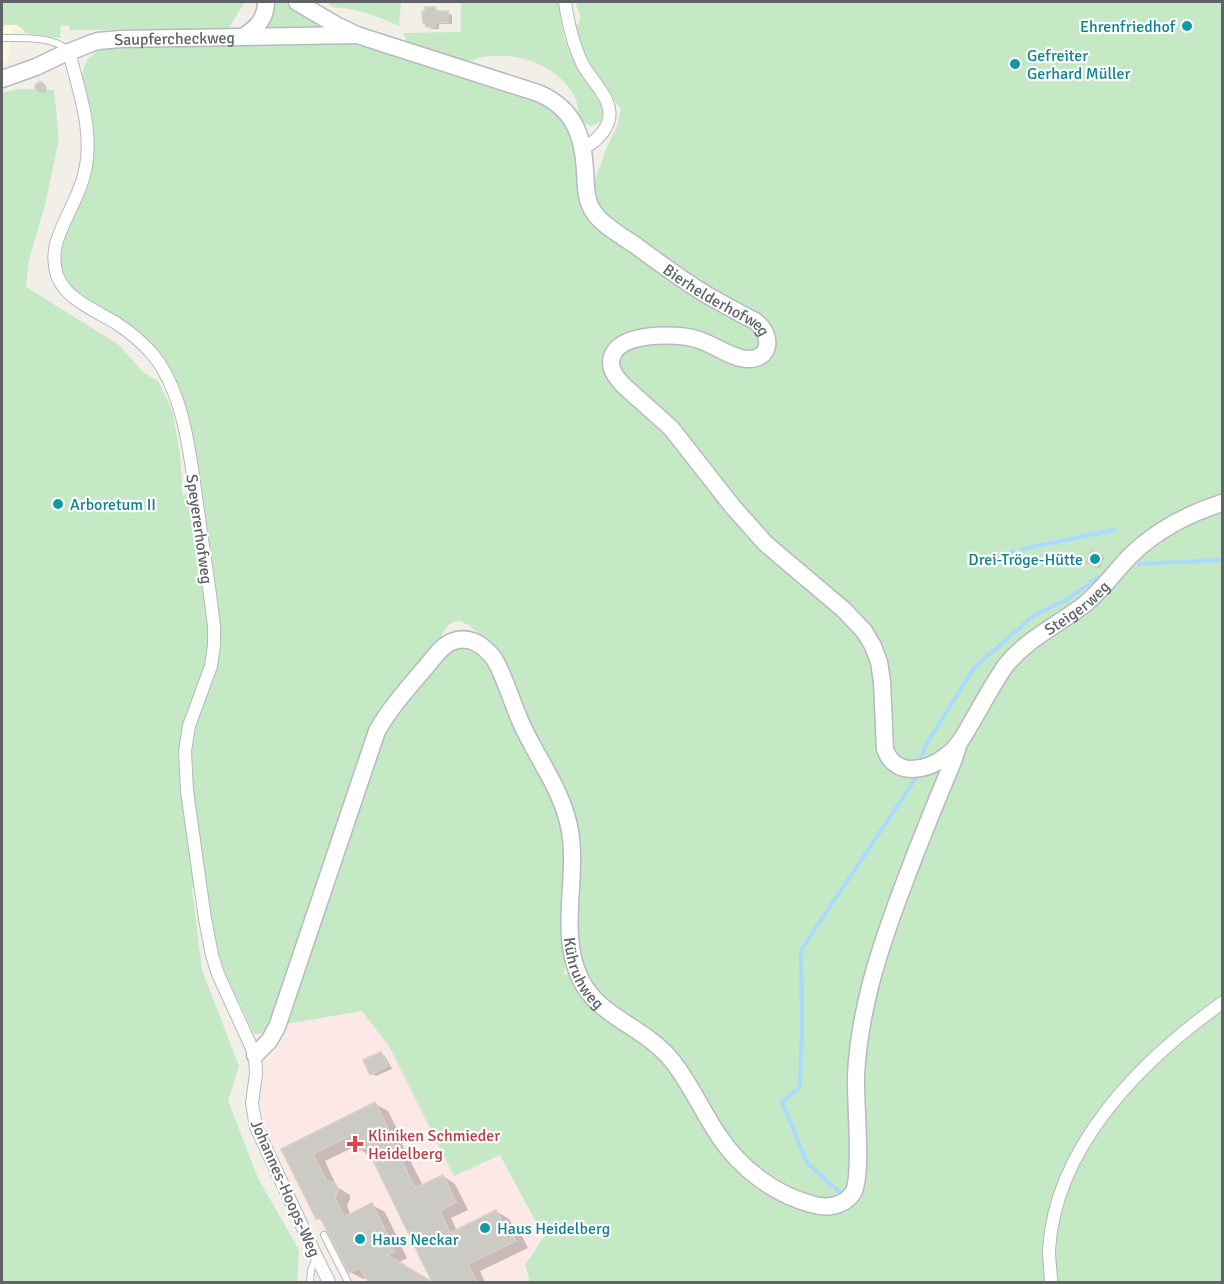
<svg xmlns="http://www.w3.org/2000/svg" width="1224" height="1284" font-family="Signika,sans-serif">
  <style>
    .commercial { fill: #fef7e0 }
    .medical { fill: #fce8e6 }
    .green { fill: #c5e8c5 }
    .shadow { fill: #0003 }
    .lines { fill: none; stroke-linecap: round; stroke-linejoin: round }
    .stream { stroke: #aadaff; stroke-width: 4 }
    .building { fill: #cccac5; stroke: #d6d1c6; stroke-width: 1.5; fill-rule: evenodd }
    .lane-casing { stroke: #b5b8bc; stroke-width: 8 }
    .street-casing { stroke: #b5b8bc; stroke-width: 14 }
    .secondary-casing { stroke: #b6babf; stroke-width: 19 }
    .lane { stroke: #fff; stroke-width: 6 }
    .street { stroke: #fff; stroke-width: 12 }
    .secondary { stroke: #fff; stroke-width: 16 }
    .culture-dot { fill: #0f9aa8; stroke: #fff; stroke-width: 2 }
    .health-dot { fill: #e0444e; stroke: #fff; stroke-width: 2 }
    .labels { text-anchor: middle; stroke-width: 4.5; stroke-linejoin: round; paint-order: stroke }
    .culture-label { font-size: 16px; fill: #0d838f; stroke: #fff; text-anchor: start }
    .street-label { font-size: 16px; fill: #5f6368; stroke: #fff }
    .health-label { font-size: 16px; fill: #be3a42; stroke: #fff; text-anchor: start }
  </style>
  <rect width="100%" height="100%" fill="#f1efe8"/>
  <path class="commercial" d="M2 2 60 38 13 29 8 62 2 63Z"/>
  <path class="medical" d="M362 1011 389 1046 454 1176 500 1155 542 1236 522 1265 528 1282H341L268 1134 261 1115V1097L263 1083 285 1024Z"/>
  <g class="green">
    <path d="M2 2H245L228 29 70 30 69 25 61 26 60 38 27 33 17 25H5L2 28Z"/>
    <path d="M273 2H287L333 30 261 31Z"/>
    <path d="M327 2H401L399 26C377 16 356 8 332 7Z"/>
    <path d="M461 2H559C561 48 577 70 604 105L606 110 602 121 592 126 583 123 578 117C582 81 533 55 502 56 495 56 486 56 479 58 475 59 469 62 465 62 461 62 456 59 452 58 437 54 422 49 407 45L406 40 403 33 461 32Z"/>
    <path d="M575 2H1222V1282H530L525 1265 544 1237 500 1155 454 1176 389 1046 362 1011 285 1024 386 724 446 653C463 645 473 648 488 660L551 790 564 831 567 957 564 975 583 969 576 958 579 868 526 715 505 664 491 643 479 635 469 625 460 621 452 622 444 630 438 643 392 699 270 1023C266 1030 264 1034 255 1034L253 1032 218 957 204 884 192 888 202 970 239 1066 228 1101 258 1178 299 1250 297 1282H2V93L19 89 54 90 59 139 45 205 29 260 26 287 119 345 144 373 159 382 173 413 180 454 183 496 199 483 191 429 182 399 170 373 77 295 68 283 60 263 61 245 84 192 90 120 82 76 84 67 88 59 96 52 114 47 337 42 373 48 544 103 566 122 574 143 578 187 593 185 607 147 617 126 621 109 588 64 581 48 577 25 581 18Z"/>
  </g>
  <g class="shadow">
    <path d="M435 8 439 11V13H447L452 15V24H439V29H432L427 26Z"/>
    <circle cx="42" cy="88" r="4.5"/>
    <path d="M1092 552 1104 558 1099 568 1088 562Z"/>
    <path d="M381 1053 385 1056 392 1069 376 1076 372 1074Z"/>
    <path d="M375 1104 388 1111 404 1143 402 1144 423 1186 443 1176 455 1184 468 1210 451 1218 457 1231 496 1211 509 1219 514 1228 520 1232 528 1248 480 1271 485 1282H434L373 1158 361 1150 358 1145 325 1161 337 1187 350 1195V1199L347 1206 351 1215 372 1205 385 1212 407 1258 398 1263 431 1282H369L367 1278 363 1279 350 1272 325 1222 317 1218 283 1149Z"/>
  </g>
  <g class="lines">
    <g class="stream">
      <path d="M1022 549 1114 530"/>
      <path d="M988 560 1014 551"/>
      <path d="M1139 564 1222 560"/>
      <path d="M921 760 924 748 974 668 1034 615 1068 599 1098 577"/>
      <path d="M843 1195 807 1163 782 1102 798 1089 800 1082 802 1028 801 950 916 778"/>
    </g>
  </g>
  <g class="building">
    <path d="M425 7H435V11H448V22L435 23V27H426L425 23H423L422 11 425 12Z"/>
    <circle cx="40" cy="87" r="5"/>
    <path d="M1092 550 1103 556 1097 568 1086 563Z"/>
    <path d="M381 1052 388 1066 370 1075 363 1060Z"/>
    <path d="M375 1102 392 1136 390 1137 415 1188 443 1175 456 1202 440 1211 450 1233 496 1210 504 1224 507 1222 516 1241 468 1264 477 1282H368L360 1268 349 1273 320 1217 316 1219 281 1149ZM351 1135 359 1151 367 1148 432 1282 387 1255 395 1251 372 1203 344 1217 335 1198 338 1191 337 1186 334 1183 327 1181 313 1154Z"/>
  </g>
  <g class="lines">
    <defs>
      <g id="lane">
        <path d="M2 38C20 38 54 36 67 50"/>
        <path d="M324 1235 348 1282"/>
        <path d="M310 1282 311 1270 316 1258"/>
      </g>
      <g id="street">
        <path d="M565 2C568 23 573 45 583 65 593 84 619 103 606 127 601 137 593 143 583 149"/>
        <path d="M69 52C79 91 95 134 84 175 78 199 63 220 56 244 46 292 83 303 116 323 130 332 143 343 154 356 187 398 191 466 199 518 204 554 210 590 214 627V645L211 666 189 726 185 751 187 791 205 919 212 955 218 974 255 1055 256 1074 252 1103 256 1127 317 1258 329 1282"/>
        <path d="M1051 1282C1051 1272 1049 1261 1049 1250 1055 1146 1142 1060 1222 1003"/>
      </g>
      <g id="secondary">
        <path id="s1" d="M297 2 336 25 357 35 538 93C573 108 583 134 585 170 586 186 585 201 595 214 605 227 622 236 635 245 658 262 682 280 707 295 723 304 739 313 755 321 773 334 772 360 747 359 730 358 712 343 696 339 676 333 619 332 612 357 608 368 616 377 623 385L671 428 733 507 765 543 844 610 864 631 873 646 879 662 882 681 885 749C895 778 927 771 946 756 958 748 966 732 973 720 984 701 994 682 1006 665 1028 638 1058 625 1085 604 1102 590 1114 573 1129 557 1155 531 1187 514 1222 503"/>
        <path d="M244 36C257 28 266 18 266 2"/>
        <path id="s2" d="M2 79 36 67 59 56 92 43 98 41 121 39 356 35"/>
        <path id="s3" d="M255 1055 269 1041 277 1027 377 731C390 708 408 688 425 668 433 659 440 647 451 642 469 634 485 646 495 660 506 680 512 703 522 725 538 760 563 791 570 831 578 879 559 930 579 976 596 1016 641 1025 669 1057 689 1080 701 1110 719 1136 740 1168 774 1194 811 1204 826 1209 843 1207 853 1193 863 1177 855 1100 856 1076 859 1011 879 950 902 889 918 846 936 802 954 759L958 746"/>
      </g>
    </defs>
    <use href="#lane" class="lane-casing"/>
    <use href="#street" class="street-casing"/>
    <use href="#secondary" class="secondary-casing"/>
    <use href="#lane" class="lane"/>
    <use href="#street" class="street"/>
    <use href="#secondary" class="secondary"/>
  </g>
  <g class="culture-dot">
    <circle cx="1187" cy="26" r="6"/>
    <circle cx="1015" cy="64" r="6"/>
    <circle cx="58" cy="504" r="6"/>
    <circle cx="1095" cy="559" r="6"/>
    <circle cx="485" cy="1228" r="6"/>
    <circle cx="360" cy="1239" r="6"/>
  </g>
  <path class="health-dot" d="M352 1135h6v6h6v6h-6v6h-6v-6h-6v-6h6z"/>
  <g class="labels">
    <g class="culture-label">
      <text x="1175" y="32" text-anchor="end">Ehrenfriedhof</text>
      <text x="1027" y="61">Gefreiter<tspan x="1027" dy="18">Gerhard Müller</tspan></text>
      <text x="70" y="510">Arboretum II</text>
      <text x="1083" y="565" text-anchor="end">Drei-Tröge-Hütte</text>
      <text x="497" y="1234">Haus Heidelberg</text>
      <text x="372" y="1245">Haus Neckar</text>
    </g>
    <g class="street-label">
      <text dy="6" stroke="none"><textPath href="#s2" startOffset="180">Saupfercheckweg</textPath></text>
      <text dy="6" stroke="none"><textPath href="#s1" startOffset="550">Bierhelderhofweg</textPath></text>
      <text transform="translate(200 529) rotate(82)" y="6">Speyererhofweg</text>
      <text dy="6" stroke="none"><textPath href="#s1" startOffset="1569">Steigerweg</textPath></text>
      <text dy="6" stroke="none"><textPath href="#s3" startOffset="849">Kühruhweg</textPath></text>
      <text transform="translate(286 1188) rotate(66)" y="6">Johannes-Hoops-Weg</text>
    </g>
    <g class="health-label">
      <text x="368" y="1141">Kliniken Schmieder<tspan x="368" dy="18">Heidelberg</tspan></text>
    </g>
  </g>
  <rect width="1224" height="1284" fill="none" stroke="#5f6368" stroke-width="6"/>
</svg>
